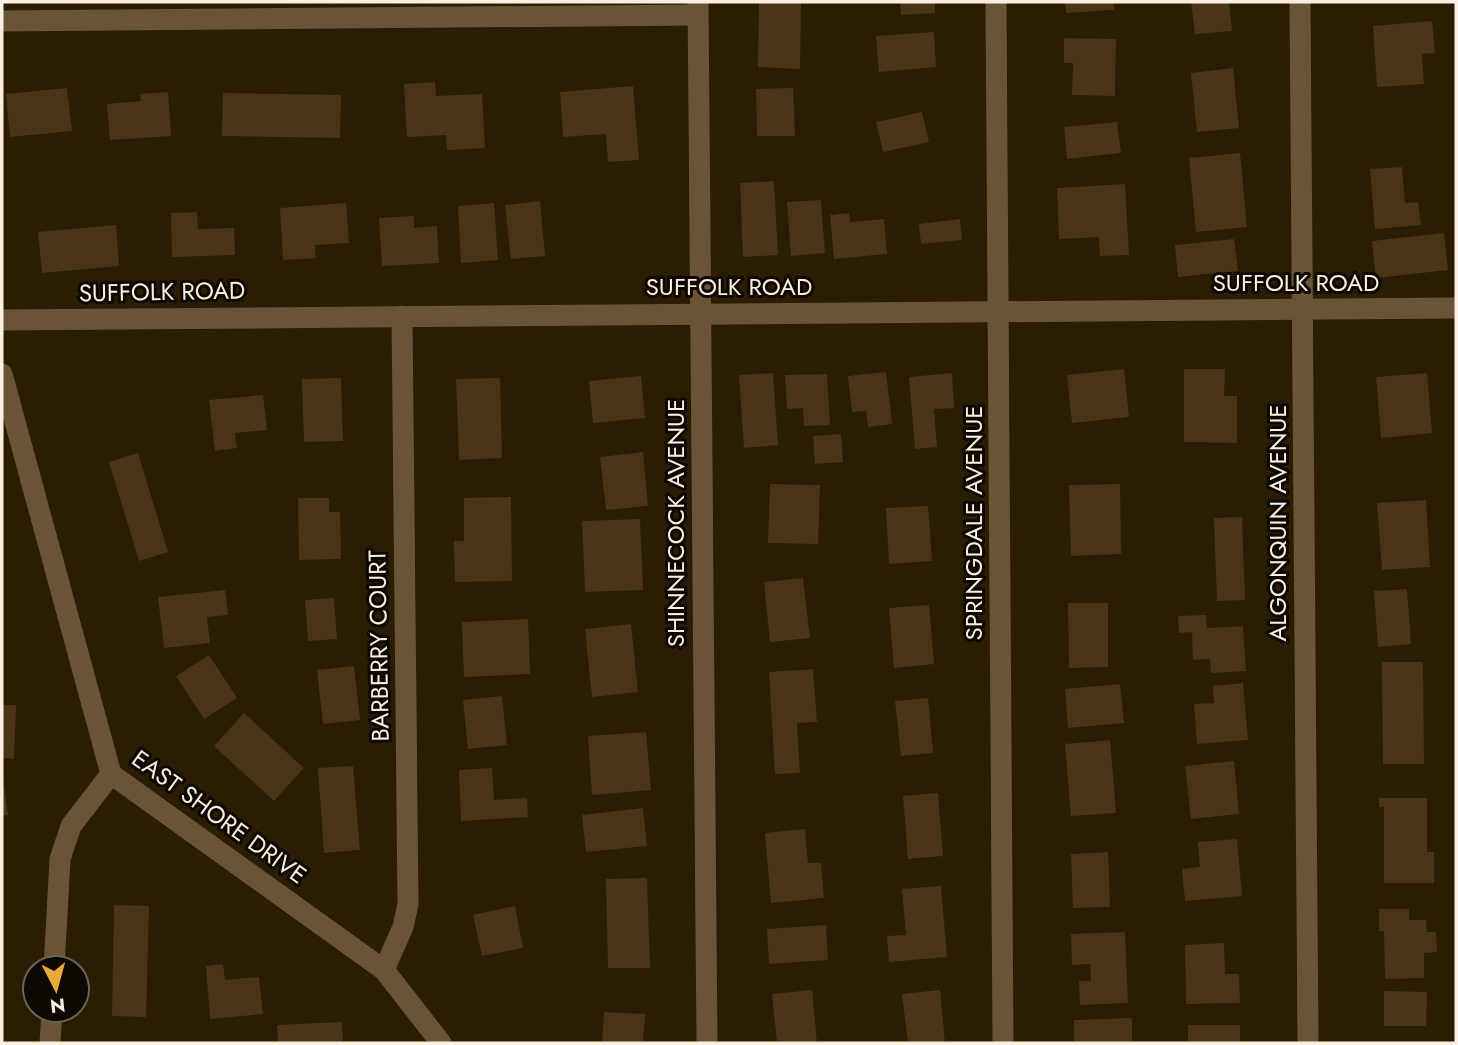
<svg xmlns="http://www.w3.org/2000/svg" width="1458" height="1045" font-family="Jost,sans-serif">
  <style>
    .building { fill: #493415 }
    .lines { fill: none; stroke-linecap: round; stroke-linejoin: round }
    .street { stroke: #695437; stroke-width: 21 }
    .labels { text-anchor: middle; stroke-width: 6; stroke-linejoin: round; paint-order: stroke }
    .street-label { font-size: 24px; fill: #faefe0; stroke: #0e0802 }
  </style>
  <rect width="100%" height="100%" fill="#2b1c04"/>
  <g class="building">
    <path d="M759 2H801L800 69 758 67Z"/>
    <path d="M900 2H935V13L901 15Z"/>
    <path d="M1065 2H1114V10L1066 13Z"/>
    <path d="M1191 2H1229L1232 31 1195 34Z"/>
    <path d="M1432 21 1435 53 1422 54 1424 84 1377 87 1373 26Z"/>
    <path d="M934 32 936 67 879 72 876 36Z"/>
    <path d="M1064 38 1116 39 1115 96 1072 95 1073 63H1064Z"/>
    <path d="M1233 68 1239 128 1197 132 1191 73Z"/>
    <path d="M435 82 436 96 482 94 485 148 447 150 446 135 407 137 404 84Z"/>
    <path d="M633 86 639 160 608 162 606 134 563 137 560 92Z"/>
    <path d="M67 88 72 131 10 137 6 94Z"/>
    <path d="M793 88 795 136H757L756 89Z"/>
    <path d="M168 92 171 136 110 140 107 104 141 101 140 94Z"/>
    <path d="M223 93 341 95 340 138 222 136Z"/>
    <path d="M922 112 929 142 883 152 876 122Z"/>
    <path d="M1117 122 1121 153 1067 159 1064 127Z"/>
    <path d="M1240 153 1247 227 1196 232 1189 158Z"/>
    <path d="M1402 167 1405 203 1418 202 1421 225 1375 229 1370 169Z"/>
    <path d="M774 181 778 255 743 257 740 183Z"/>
    <path d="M1125 184 1129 255 1100 256 1099 237 1059 239 1057 188Z"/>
    <path d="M821 200 825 253 791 256 787 202Z"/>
    <path d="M540 201 545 256 511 259 505 205Z"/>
    <path d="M346 203 349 243 315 245 316 258 283 260 280 208Z"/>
    <path d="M494 203 498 260 461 263 458 206Z"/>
    <path d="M197 212 198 229 234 228 235 255 172 257 171 213Z"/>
    <path d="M849 213 850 222 884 219 887 254 834 259 830 215Z"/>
    <path d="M414 216V228L437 226 439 263 382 266 379 218Z"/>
    <path d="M960 219 962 240 921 244 919 224Z"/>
    <path d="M116 225 119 266 42 273 38 232Z"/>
    <path d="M1444 233 1448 270 1376 278 1372 241Z"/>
    <path d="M1234 239 1238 271 1178 277 1175 245Z"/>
    <path d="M1124 369 1129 417 1072 423 1067 375Z"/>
    <path d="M1184 369H1225L1224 396H1237V443L1184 442Z"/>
    <path d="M886 372 892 424 868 427 866 411 852 412 848 376Z"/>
    <path d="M773 373 778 445 744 448 739 375Z"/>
    <path d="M952 373 954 408 934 409 937 447 915 449 909 377Z"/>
    <path d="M1427 373 1432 433 1381 438 1376 377Z"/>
    <path d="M827 374 830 425 804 426 803 408 787 409 785 375Z"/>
    <path d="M641 376 645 418 593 423 589 381Z"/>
    <path d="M341 378 343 441 304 442 302 379Z"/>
    <path d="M500 378 502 458 459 460 456 379Z"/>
    <path d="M263 395 267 430 235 433 237 448 215 451 209 400Z"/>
    <path d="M841 434 843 462 815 464 813 436Z"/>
    <path d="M643 452 648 506 606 510 600 457Z"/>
    <path d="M138 453 168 552 139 561 109 462Z"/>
    <path d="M770 484 820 485 818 544 768 543Z"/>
    <path d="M1120 484 1121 554 1071 556 1069 485Z"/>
    <path d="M511 497 512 581 455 582 454 541H464V498Z"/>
    <path d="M298 498H329V512H340L341 559 299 560Z"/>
    <path d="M1426 500 1430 567 1382 570 1377 503Z"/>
    <path d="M928 506 932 561 889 564 886 508Z"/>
    <path d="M1242 517 1245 600 1217 601 1214 518Z"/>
    <path d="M640 519 643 590 585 592 582 521Z"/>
    <path d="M803 578 810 638 770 642 764 582Z"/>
    <path d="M1407 589 1411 644 1378 647 1374 591Z"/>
    <path d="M225 590 228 615 207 617 210 643 164 648 158 597Z"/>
    <path d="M334 598 337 639 308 641 305 600Z"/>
    <path d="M1068 603H1108V667L1069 668Z"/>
    <path d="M929 605 934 664 894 668 889 608Z"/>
    <path d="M1206 615 1207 628 1243 626 1246 671 1211 673 1210 659 1193 660 1192 632 1179 633 1178 616Z"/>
    <path d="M528 619 530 674 464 677 462 622Z"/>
    <path d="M631 624 638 692 592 697 585 629Z"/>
    <path d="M209 655 237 698 204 719 176 676Z"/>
    <path d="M1382 662H1423L1424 764H1383Z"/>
    <path d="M354 666 360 720 323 724 317 670Z"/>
    <path d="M813 669 817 722 797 723 800 773 775 774 769 672Z"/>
    <path d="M1243 683 1248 740 1197 744 1194 704 1214 703 1213 686Z"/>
    <path d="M1120 684 1124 723 1068 728 1065 689Z"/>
    <path d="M502 696 507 745 468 749 463 700Z"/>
    <path d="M928 698 933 753 901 756 895 701Z"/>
    <path d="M2 705H16L14 759 2 758Z"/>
    <path d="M244 713 304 768 274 801 214 746Z"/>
    <path d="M646 732 651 790 592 795 588 736Z"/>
    <path d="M1110 740 1116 813 1071 816 1065 744Z"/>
    <path d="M1234 761 1239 814 1191 819 1185 766Z"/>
    <path d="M353 766 360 850 324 853 318 768Z"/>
    <path d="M492 768 494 800 527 798 528 817 461 821 459 770Z"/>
    <path d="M2 771 8 815 2 816Z"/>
    <path d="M938 793 943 856 908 859 903 796Z"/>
    <path d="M1379 798H1427V852H1434V883H1384V807H1379Z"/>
    <path d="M643 808 647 846 586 852 582 815Z"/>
    <path d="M805 829 808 863H821L824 898 771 903 765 833Z"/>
    <path d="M1237 839 1242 896 1185 901 1182 869 1200 867 1198 842Z"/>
    <path d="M1108 852 1110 907 1073 908 1071 854Z"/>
    <path d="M647 878 650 968H608L606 879Z"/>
    <path d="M941 886 947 957 889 962 887 936 906 935 902 889Z"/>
    <path d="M114 905 149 906 146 1017 112 1016Z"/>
    <path d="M515 906 523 948 482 956 473 915Z"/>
    <path d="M1379 909H1409V920H1426L1427 932H1436L1437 952 1424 953V978L1385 979 1384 931H1379Z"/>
    <path d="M826 925 828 960 769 964 767 929Z"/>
    <path d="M1125 932 1128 1003 1080 1005 1079 981H1091L1090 964 1072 965 1071 934Z"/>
    <path d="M1224 943 1225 974H1239L1240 1003 1186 1004 1185 945Z"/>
    <path d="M223 964 225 980 259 977 263 1014 210 1019 206 966Z"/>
    <path d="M812 990 817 1043H777L772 994Z"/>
    <path d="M940 990 945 1043H908L902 994Z"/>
    <path d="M1384 991 1427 992 1426 1026H1384Z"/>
    <path d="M604 1012 645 1014 643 1043H602Z"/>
    <path d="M1132 1018V1043H1074V1020Z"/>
    <path d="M342 1022 343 1043H278L277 1025Z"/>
    <rect x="1188" y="1025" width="52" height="18"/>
  </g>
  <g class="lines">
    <g class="street">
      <path d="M698 2 707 1043"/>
      <path d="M996 2 1003 1043"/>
      <path d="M1300 2 1308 1043"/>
      <path d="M2 21 698 15"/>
      <path d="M2 320 1456 308"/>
      <path d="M2 374 111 774 384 970 441 1043"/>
      <path d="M54 968 60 859 71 826 111 774"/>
      <path d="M384 970 403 927 408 904 402 316"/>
      <path d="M50 1043 52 1010"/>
    </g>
  </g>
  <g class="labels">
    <g class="street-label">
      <text x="1296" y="291">SUFFOLK ROAD</text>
      <text x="729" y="295">SUFFOLK ROAD</text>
      <text transform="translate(162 292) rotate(-1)" y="8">SUFFOLK ROAD</text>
      <text transform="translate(676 523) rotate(-90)" y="8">SHINNECOCK AVENUE</text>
      <text transform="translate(974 523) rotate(-90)" y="8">SPRINGDALE AVENUE</text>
      <text transform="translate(1278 523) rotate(-90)" y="8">ALGONQUIN AVENUE</text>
      <text transform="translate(379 646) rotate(-91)" y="8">BARBERRY COURT</text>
      <text transform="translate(219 817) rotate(36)" y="8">EAST SHORE DRIVE</text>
    </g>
  </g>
  <rect width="1458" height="1045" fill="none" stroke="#faefe0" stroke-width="7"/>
  <g transform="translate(56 989) rotate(174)"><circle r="33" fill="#0e0802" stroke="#6c645b" stroke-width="2"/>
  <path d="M0-5L12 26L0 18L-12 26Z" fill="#eca93b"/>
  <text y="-10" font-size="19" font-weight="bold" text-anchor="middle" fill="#faefe0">N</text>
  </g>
</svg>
